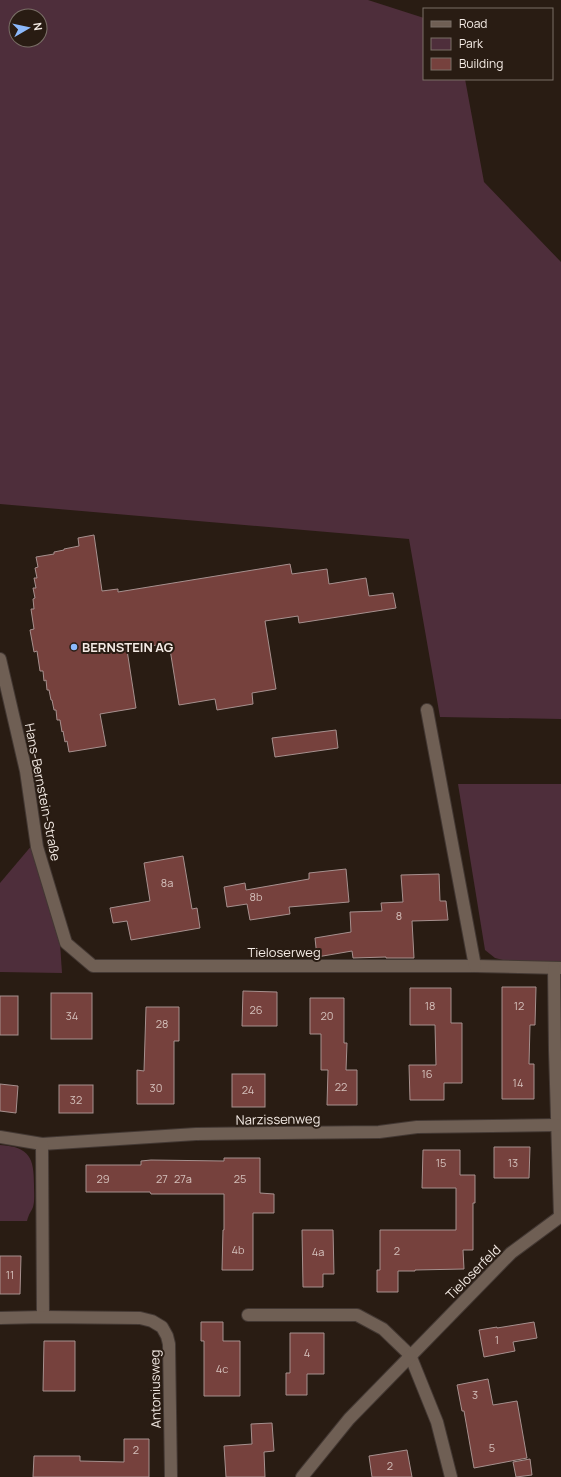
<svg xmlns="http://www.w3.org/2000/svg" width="561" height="1477" font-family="Manrope,sans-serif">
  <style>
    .green { fill: #4e2e3b; fill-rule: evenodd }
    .building { fill: #76413d; stroke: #a6908e }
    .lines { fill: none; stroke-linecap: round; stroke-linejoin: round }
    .street-casing { stroke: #433833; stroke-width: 14 }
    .street { stroke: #6f5f54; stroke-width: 12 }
    .poi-dot { fill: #8cb9fc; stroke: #291c13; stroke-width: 1.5 }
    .labels { text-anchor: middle; stroke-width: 4; stroke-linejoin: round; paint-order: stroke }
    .number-label { font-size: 11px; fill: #d4c0bb }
    .poi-label { font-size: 13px; font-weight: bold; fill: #f4ebe5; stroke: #291c13; text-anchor: start }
    .street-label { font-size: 13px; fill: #f4ebe5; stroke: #291c13 }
  </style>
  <rect width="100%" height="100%" fill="#291c13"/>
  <g class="green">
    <path d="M0 0H368L424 18V79H465L484 182 561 262V719L440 717 409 539 0 504ZM16 16H40V40H16Z"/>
    <path d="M458 784H561V961H507L495 958 485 950Z"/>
    <path d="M33 844 60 943 62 973 0 972V883Z"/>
    <path d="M0 1145C30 1147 34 1158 34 1185 34 1191 35 1201 33 1207 31 1212 29 1213 27 1221H0Z"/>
  </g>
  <g class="building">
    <path d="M94 535 102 591 118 589V592L290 564 292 574 327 569 329 584 366 578 369 596 393 593 396 608 299 623 298 616 265 621 276 689 252 693 253 704 217 710 215 699 179 705 169 643 127 650 136 708 100 714 106 746 69 752 67 741 65 742 63 731 62 732 60 720H57L56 710H54L52 700H51L49 690H47L46 680 44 681 43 671H40L37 651 34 652 30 630 34 629 31 609H34L33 599 35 598 33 588H36L34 578H37L35 568 38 567 36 557 54 554V552L64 550V549L79 546 78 538Z"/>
    <path d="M336 730 338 748 275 757 272 738Z"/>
    <path d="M183 856 192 909 197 908 200 928 131 940 127 921 113 923 110 908 150 901 144 863Z"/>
    <path d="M346 869 349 902 289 907 290 914 250 920 247 904 227 907 224 887 245 883 246 890 309 879V873Z"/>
    <path d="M439 874 440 901H446L448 920 412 921 414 958H386V957L353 958 352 951 317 957 315 938 351 932 350 912 382 911 381 903 403 902 401 875Z"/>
    <path d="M502 987H536L535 1025H530L529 1064H534V1099H502Z"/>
    <path d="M410 988H451V1023H462V1083H444V1100H410L409 1065H436L435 1025H410Z"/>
    <path d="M243 991 277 992V1026H242Z"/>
    <rect x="51" y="993" width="41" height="46"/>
    <rect x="0" y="996" width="18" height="39"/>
    <path d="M310 998H344V1043H347L346 1070H357V1105H327L328 1070H321V1034H310Z"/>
    <path d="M146 1007H179V1041H174V1104H137V1070L144 1071Z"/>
    <rect x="232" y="1074" width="33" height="33"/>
    <path d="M0 1084 18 1086 16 1113 0 1111Z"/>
    <rect x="59" y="1085" width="34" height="28"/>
    <path d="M494 1147H530L529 1178H494Z"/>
    <path d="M423 1150H460V1175H475V1203H473V1250H463L464 1269 415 1270V1271H398V1292H377V1270H380V1230H456V1188H422Z"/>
    <path d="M224 1158H260V1193L274 1194V1213H253V1270H222L223 1230H224V1194H151L150 1192H86V1165H141V1161L151 1160 224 1161Z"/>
    <path d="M302 1230H333L334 1274H323V1287H303Z"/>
    <path d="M0 1256H21L20 1294H0Z"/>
    <path d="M201 1322H223V1341H240V1396H204V1341H201Z"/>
    <path d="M534 1322 537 1338 513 1342 515 1351 484 1357 479 1330 497 1327V1328Z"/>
    <path d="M290 1333H324V1374H307V1395H286V1373H290Z"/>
    <path d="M44 1341H75V1391H43Z"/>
    <path d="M488 1379 493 1405 517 1401 527 1458 474 1468 464 1411H462L457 1385Z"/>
    <path d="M272 1423 274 1451 264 1452 265 1477H226L224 1446 252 1444 251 1424Z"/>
    <path d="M124 1439H149V1477H33L34 1456H80V1461L124 1462Z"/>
    <path d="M407 1450 412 1477H372L369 1456Z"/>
    <path d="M530 1459 532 1475 516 1477 513 1462Z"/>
  </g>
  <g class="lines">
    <defs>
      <g id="street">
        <path d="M0 659 26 771 37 847 66 943 93 966H475L561 968"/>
        <path d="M427 710 475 966"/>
        <path d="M554 968 555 1051 560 1216"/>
        <path d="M0 1137 42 1144 196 1134 379 1132 417 1127 557 1125"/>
        <path d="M42 1144 43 1317"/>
        <path d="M248 1315H357L383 1329 410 1355 437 1422 451 1477"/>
        <path d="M0 1318 43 1317 140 1318 152 1321 162 1327 167 1336 169 1344 171 1477"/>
        <path d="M302 1477 349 1419 511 1253 561 1216"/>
      </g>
    </defs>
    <use href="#street" class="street-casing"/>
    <use href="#street" class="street"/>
  </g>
  <circle class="poi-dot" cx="74" cy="647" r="4"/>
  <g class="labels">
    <g class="number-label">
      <text x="167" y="887">8a</text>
      <text x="256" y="901">8b</text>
      <text x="399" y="920">8</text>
      <text x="430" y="1010">18</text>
      <text x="519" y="1010">12</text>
      <text x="256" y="1014">26</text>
      <text x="72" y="1020">34</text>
      <text x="327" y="1020">20</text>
      <text x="162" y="1028">28</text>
      <text x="427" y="1078">16</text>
      <text x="518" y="1087">14</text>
      <text x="341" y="1091">22</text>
      <text x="156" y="1092">30</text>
      <text x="248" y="1094">24</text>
      <text x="76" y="1104">32</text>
      <text x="441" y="1167">15</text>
      <text x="513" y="1167">13</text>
      <text x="103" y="1183">29</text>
      <text x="162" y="1183">27</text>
      <text x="183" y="1183">27a</text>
      <text x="240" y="1183">25</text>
      <text x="238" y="1254">4b</text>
      <text x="397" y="1255">2</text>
      <text x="318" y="1256">4a</text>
      <text x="10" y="1279">11</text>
      <text x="497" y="1344">1</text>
      <text x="307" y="1357">4</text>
      <text x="222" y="1373">4c</text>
      <text x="475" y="1399">3</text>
      <text x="492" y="1452">5</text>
      <text x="136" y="1454">2</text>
      <text x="390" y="1470">2</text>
    </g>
    <g class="poi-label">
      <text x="82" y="652">BERNSTEIN AG</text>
    </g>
    <g class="street-label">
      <text transform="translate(43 792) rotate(79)" y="5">Hans-Bernstein-Straße</text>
      <text x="284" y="957">Tieloserweg</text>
      <text transform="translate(278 1119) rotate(-1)" y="5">Narzissenweg</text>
      <text transform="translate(473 1272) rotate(-45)" y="5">Tieloserfeld</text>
      <text transform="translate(155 1389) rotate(-91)" y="5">Antoniusweg</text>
    </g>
  </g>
  <rect x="423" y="8" width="130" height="72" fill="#291c13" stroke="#7a6f67"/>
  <rect x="431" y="21" width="20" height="6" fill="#6f5f54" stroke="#7a6f67"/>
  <text x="459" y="28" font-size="12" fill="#f4ebe5">Road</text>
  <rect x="431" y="38" width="20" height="12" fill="#4e2e3b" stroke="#7a6f67"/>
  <text x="459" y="48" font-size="12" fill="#f4ebe5">Park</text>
  <rect x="431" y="58" width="20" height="12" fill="#76413d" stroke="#7a6f67"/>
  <text x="459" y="68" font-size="12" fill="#f4ebe5">Building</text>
  <g transform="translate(28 28) rotate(81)"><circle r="19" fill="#291c13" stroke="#7a6f67"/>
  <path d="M0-3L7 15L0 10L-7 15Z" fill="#8cb9fc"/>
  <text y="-6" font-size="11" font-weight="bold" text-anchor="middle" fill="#f4ebe5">N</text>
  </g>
</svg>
